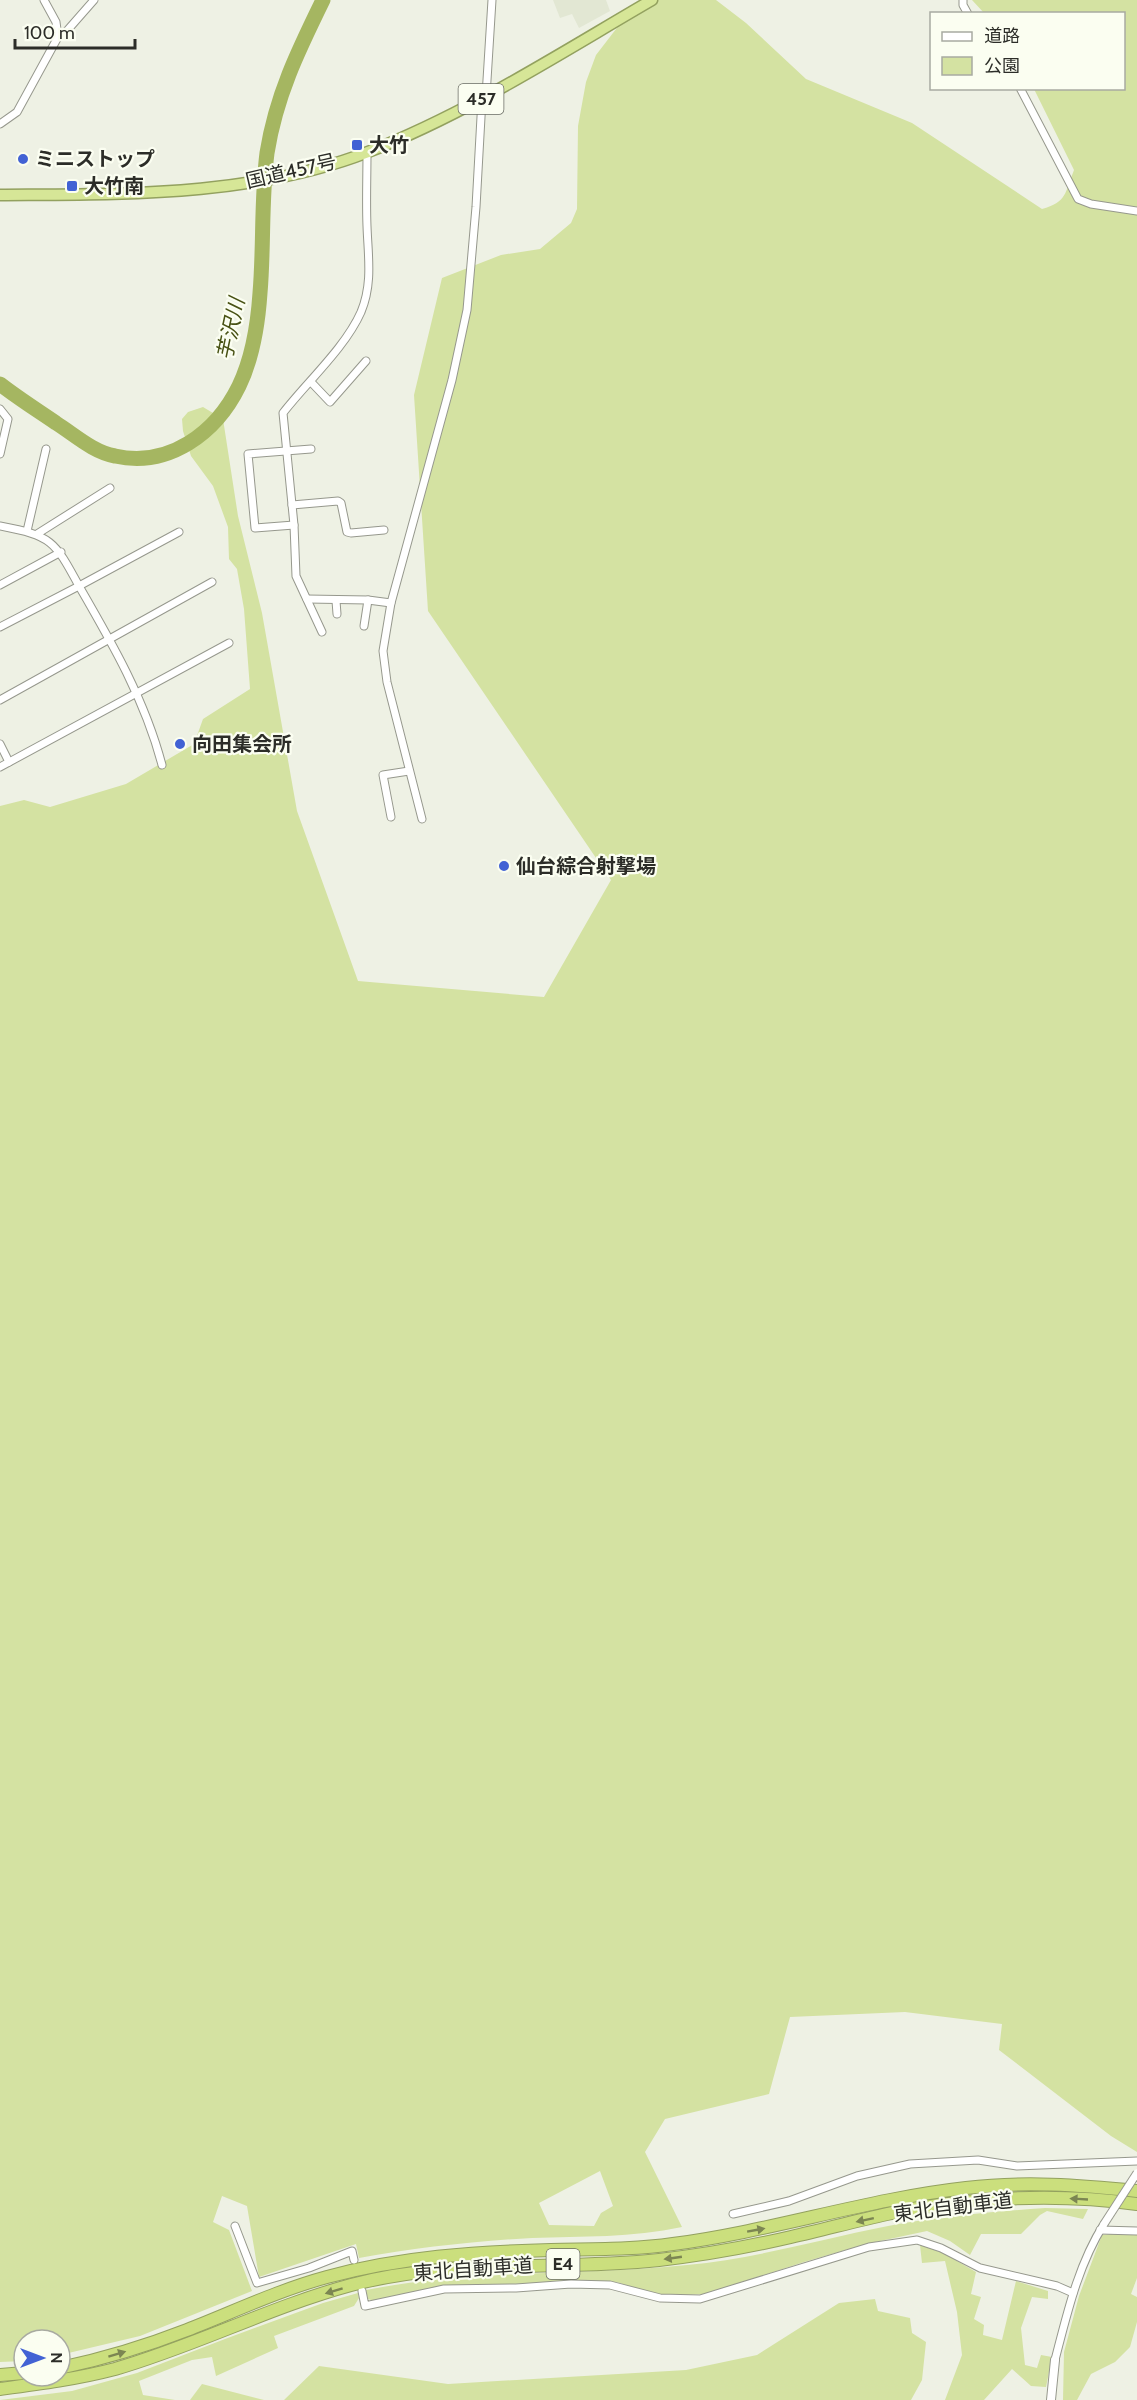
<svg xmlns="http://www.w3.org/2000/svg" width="1137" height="2400" font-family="Cabin,'Noto Sans JP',sans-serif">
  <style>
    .built { fill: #e2e7d3 }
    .green { fill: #d4e2a2; fill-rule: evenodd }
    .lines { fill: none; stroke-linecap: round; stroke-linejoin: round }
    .river { stroke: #a5b661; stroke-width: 15 }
    .minor-casing { stroke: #96988d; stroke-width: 9 }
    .tertiary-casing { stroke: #96988d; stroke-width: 10 }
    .trunk-casing { stroke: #93a15f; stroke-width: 13 }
    .motorway-casing { stroke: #93a15f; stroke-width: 14 }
    .minor { stroke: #fff; stroke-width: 7 }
    .tertiary { stroke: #fff; stroke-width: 8 }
    .trunk { stroke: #d6e697; stroke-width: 10 }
    .motorway { stroke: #cbdf7d; stroke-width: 12 }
    .minor-bridge-casing { stroke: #96988d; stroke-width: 9; stroke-linecap: butt }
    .minor-bridge { stroke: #fff; stroke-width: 7 }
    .oneway { fill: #7c8652 }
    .poi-dot { fill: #4262d4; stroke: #fbfef1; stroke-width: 2 }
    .labels { text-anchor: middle; stroke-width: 4.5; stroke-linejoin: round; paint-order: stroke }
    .shield { fill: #fbfef1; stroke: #6a6c64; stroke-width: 1.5 }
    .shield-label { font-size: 18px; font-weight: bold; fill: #2c2d28 }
    .poi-label { font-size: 20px; font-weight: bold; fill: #2c2d28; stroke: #fbfef1; text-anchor: start }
    .street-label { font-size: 20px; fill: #2c2d28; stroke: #fbfef1 }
    .water-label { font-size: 21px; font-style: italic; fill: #485214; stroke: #fbfef1 }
  </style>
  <rect width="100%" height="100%" fill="#eef1e4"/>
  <path class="built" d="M553 0H606L610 11 579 28 572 14 560 18Z"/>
  <g class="green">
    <path d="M658 0H716L746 23 806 79 912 123 1042 209C1067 202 1065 193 1074 170L1034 89 1124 88V14L984 13 972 0H1137V2152L1111 2136 999 2050 1002 2024 905 2012 790 2017 769 2094 665 2119 645 2152 682 2227C632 2238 582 2236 532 2238 474 2241 415 2248 359 2258L356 2244 259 2277 247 2206 222 2196 213 2222 229 2230 252 2291 140 2336 60 2355V2340H24V2361L0 2362V806L24 800 50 807 126 784 194 744 203 719 250 689 244 609 237 569 229 559 228 527 213 486 191 456 183 431 182 419 188 412 203 407 223 419 238 516 262 613 297 811 358 981 544 997 611 880 428 611 414 395 442 278 501 255 540 249 571 223 577 209 578 126 586 82 596 55 623 20ZM600 2171 613 2206 601 2213 594 2226 549 2225 539 2203Z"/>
    <path d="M1045 2208 1088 2209 1083 2219 1047 2211 1040 2215 1021 2234H981L970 2255 950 2241 927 2231 866 2244 804 2262 706 2294 662 2296 616 2282H600L457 2285 374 2301 368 2299 366 2290C472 2269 580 2276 687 2265 755 2259 821 2239 888 2226 940 2216 992 2212 1045 2208Z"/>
    <path d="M1126 2232 1137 2234V2278L1131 2294 1137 2297V2322L1130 2347 1115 2362 1091 2374 1077 2400H1063L1064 2352 1079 2296 1102 2235Z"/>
    <path d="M920 2245 943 2253 976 2272 971 2294 981 2297 974 2319 984 2325 983 2335 1002 2340 1016 2281 1048 2291V2299L1032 2297 1021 2328 1025 2365 1037 2368 1041 2355 1052 2357 1046 2387 1031 2386 1012 2369 984 2400H945L962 2355 957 2312 945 2261 922 2263Z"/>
    <path d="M358 2293 359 2298 354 2306 274 2336 278 2348 216 2376 212 2357 192 2360 139 2381 143 2395 175 2400H0L72 2391 137 2373 225 2339 323 2303Z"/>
    <path d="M875 2299 878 2311 910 2318 912 2333 926 2342 922 2380 911 2400H284L319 2366 448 2384 686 2370 757 2355 839 2303Z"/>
    <path d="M202 2384 256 2398 264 2400H190Z"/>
  </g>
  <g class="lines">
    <path class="river" d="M0 384C18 398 37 410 56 423 75 435 93 452 115 456 169 468 216 433 239 386 252 359 258 323 260 293 264 246 261 200 267 153 276 96 298 51 323 0"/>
    <defs>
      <g id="minor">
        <path d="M963 0V5L968 14"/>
        <path d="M58 37 65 33 94 0"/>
        <path d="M1020 88 1078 199 1091 204 1137 211"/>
        <path d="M486 96 492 0"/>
        <path d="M0 124 17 112 58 37 56 22 44 0"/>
        <path d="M311 382 330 402 366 361"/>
        <path d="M0 409 8 419 0 454"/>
        <path d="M292 505 338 501 341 503 347 532 351 533 384 530"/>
        <path d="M294 525 255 528 248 454 311 449"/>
        <path d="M0 526C52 536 54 540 79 586L179 532"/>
        <path d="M27 531 46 449"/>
        <path d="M37 534 110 488"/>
        <path d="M0 585 61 552"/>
        <path d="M307 599 368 600 391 603"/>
        <path d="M336 601 337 614"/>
        <path d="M364 626 368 600"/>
        <path d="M0 627 79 586C112 643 145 700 162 765"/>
        <path d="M322 632 296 576 294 525 283 413C307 382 345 348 361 312 373 283 368 256 367 226 366 202 367 177 367 153"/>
        <path d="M0 700 212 582"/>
        <path d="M0 744 9 762"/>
        <path d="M0 767 229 643"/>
        <path d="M391 817 383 775 409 771"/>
        <path d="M422 819 387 682 383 651 391 603 452 380 467 310 476 207 482 99"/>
        <path d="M733 2214 789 2201 857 2176 910 2164 978 2160 1017 2166 1137 2161"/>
        <path d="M235 2226 257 2283 309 2268 352 2251 354 2260"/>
        <path d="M1100 2230 1137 2231"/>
        <path d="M362 2291 365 2306 444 2289 516 2288 571 2284 610 2285 660 2298 700 2299 869 2247 917 2240 941 2248 980 2268 1057 2286 1073 2293"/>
        <path d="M1055 2360C1067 2314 1078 2265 1104 2224"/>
      </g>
      <path id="tertiary" d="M1051 2400 1055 2360"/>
      <path id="trunk" d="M0 195C121 194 253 197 368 152 468 113 559 54 652 0"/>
      <g id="motorway">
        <path d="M60 2368C103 2359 146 2346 187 2330 233 2312 279 2290 327 2277 400 2257 475 2252 551 2250 592 2249 632 2250 673 2244 772 2231 867 2199 966 2188 1023 2181 1080 2185 1137 2191"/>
        <path d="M0 2375 24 2373"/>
        <path d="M0 2389C38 2384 77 2379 115 2369 195 2346 270 2307 351 2285 452 2258 556 2271 659 2260 703 2255 748 2247 791 2237 840 2226 889 2211 939 2205 1005 2196 1072 2195 1137 2204"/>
      </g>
    </defs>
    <use href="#minor" class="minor-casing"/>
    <use href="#tertiary" class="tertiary-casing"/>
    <use href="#trunk" class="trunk-casing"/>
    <use href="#motorway" class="motorway-casing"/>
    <use href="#minor" class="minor"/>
    <use href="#tertiary" class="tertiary"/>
    <use href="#trunk" class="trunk"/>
    <use href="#motorway" class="motorway"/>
    <defs>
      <path id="minor-bridge" d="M1104 2224 1137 2173"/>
    </defs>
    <use href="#minor-bridge" class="minor-bridge-casing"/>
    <use href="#minor-bridge" class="minor-bridge"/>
  </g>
  <defs><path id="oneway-solid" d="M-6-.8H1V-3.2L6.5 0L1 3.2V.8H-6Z" transform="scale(1.5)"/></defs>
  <g class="oneway">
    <use href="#oneway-solid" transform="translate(1079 2199) rotate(-177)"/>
    <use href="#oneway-solid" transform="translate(865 2220) rotate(168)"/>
    <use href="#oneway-solid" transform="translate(756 2230) rotate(-10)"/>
    <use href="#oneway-solid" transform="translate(673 2258) rotate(172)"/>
    <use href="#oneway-solid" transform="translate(334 2291) rotate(163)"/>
    <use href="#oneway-solid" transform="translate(117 2354) rotate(-17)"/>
  </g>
  <g class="poi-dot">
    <rect x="351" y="139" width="12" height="12" rx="3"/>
    <circle cx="23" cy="159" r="6"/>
    <rect x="66" y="180" width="12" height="12" rx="3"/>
    <circle cx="180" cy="744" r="6"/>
    <circle cx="504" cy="866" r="6"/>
  </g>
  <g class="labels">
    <g class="shield">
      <rect x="458.5" y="84" width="45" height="30" rx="4.5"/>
      <rect x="546.5" y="2249" width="33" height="30" rx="4.5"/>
    </g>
    <g class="shield-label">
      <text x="481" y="105">457</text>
      <text x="563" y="2270">E4</text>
    </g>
    <g class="poi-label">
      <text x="369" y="152">大竹</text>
      <text x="35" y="166">ミニストップ</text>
      <text x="84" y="193">大竹南</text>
      <text x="192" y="751">向田集会所</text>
      <text x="516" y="873">仙台綜合射撃場</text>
    </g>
    <g class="street-label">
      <text transform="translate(291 171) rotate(-13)" y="7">国道457号</text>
      <text transform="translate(953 2207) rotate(-7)" y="7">東北自動車道</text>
      <text transform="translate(473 2269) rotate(-4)" y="7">東北自動車道</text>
    </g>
    <g class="water-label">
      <text transform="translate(231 329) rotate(-78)" y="7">芋沢川</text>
    </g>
  </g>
  <rect x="930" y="12" width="195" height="78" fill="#fbfef1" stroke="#a8aaa1" stroke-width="1.5"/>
  <rect x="942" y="32" width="30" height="9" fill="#ffffff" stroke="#a8aaa1" stroke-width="1.5"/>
  <text x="984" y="42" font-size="18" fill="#2c2d28">道路</text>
  <rect x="942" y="57" width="30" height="18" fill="#d4e2a2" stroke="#a8aaa1" stroke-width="1.5"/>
  <text x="984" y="72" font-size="18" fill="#2c2d28">公園</text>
  <g transform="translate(42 2358) rotate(90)"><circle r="28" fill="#fbfef1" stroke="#a8aaa1" stroke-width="1.5"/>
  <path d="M0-4.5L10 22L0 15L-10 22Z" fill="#4262d4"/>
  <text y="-9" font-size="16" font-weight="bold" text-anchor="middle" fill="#2c2d28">N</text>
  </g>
  <path d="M15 39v9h120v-9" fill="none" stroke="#2c2d28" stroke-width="3"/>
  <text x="24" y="39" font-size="18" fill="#2c2d28" stroke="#fbfef1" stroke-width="4.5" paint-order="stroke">100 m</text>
</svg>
